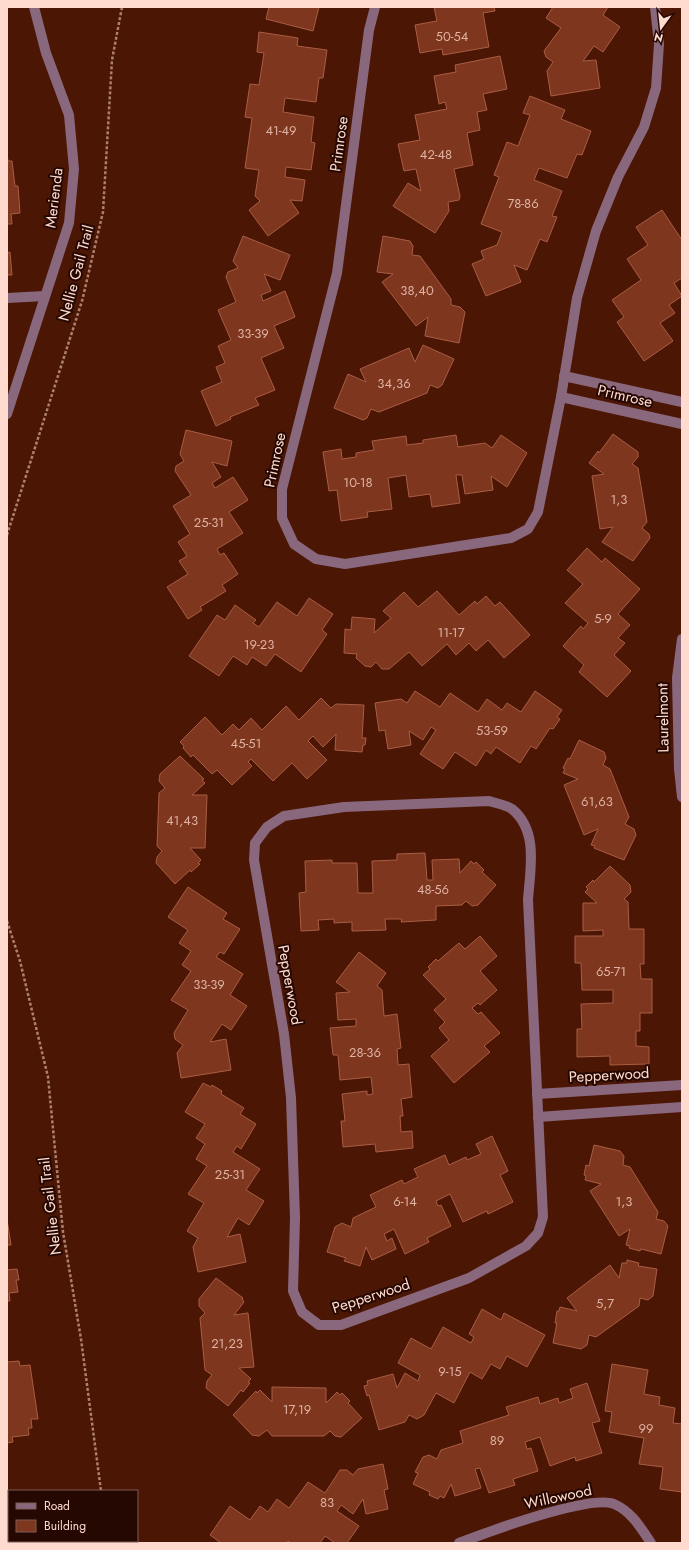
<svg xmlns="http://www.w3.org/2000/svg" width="689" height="1550" font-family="Jost,sans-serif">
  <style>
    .building { fill: #7e361e; stroke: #a95d44 }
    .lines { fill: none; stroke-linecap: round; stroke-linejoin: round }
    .path { stroke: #ac8071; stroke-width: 2.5; stroke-dasharray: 3 2; stroke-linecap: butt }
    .minor { stroke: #89687e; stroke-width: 10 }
    .labels { text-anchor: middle; stroke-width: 4; stroke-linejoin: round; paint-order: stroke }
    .number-label { font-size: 13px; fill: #dfb2a3 }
    .street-label { font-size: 15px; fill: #ffdbcf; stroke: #260802 }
  </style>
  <rect width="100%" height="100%" fill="#4c1604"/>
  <g class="building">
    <path d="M269 7H319L313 31 266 19Z"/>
    <path d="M434 7H494L495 11 483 13 489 47 443 55 442 49 420 53 415 25 437 21Z"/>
    <path d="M553 7H608L603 15 620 27 603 52 594 46 583 61 596 60 600 88 551 96 547 71 553 62 546 57 544 51 561 28 546 18Z"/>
    <path d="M259 32 298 38 297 46 327 50 323 78H319L316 102 285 98 283 112 314 117 311 142 315 143 311 170 286 167 285 177 305 180 302 201 290 200 299 213 268 236 249 210 260 201 255 196 259 170 245 168 252 118 245 117 250 84 259 85 264 53 257 52Z"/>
    <path d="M500 56 507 89 483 94 487 110 477 112 480 130 467 133 473 165 454 169 460 196 459 200 448 202 449 211 435 233 393 206 408 183 421 191 416 169 404 171 398 144 420 140 415 115 447 109 445 102 439 104 434 76 456 72 455 65Z"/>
    <path d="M530 96 565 110 561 119 591 131 582 155 577 154 567 178 539 168 534 180 562 191 552 216 557 217 547 242 540 239 527 270 514 265 521 282 486 296 472 264 484 259 481 251 497 245 502 232 481 224 499 177 494 175 507 142 518 146 530 115 523 113Z"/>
    <path d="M7 154 8 161H12L15 186H18L20 213 11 214 12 224H7Z"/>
    <path d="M662 210 682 240V278L674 283 682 296 669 305 675 313 660 323 673 341 644 361 617 322 624 317 612 300 641 280 627 259 648 245 636 227Z"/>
    <path d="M243 236 290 255 280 280 264 274 271 291 261 295 263 301 285 291 295 317 274 326 284 348 261 358 275 390 255 398 259 405 230 417 231 419 216 426 201 391 222 382 216 367 225 363 218 346 231 340 218 310 236 302 226 277 228 272 238 268 233 261Z"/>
    <path d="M383 236 410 241 413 246 412 255 420 256 451 299V305L460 307 465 312 459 343 425 336 428 317 416 326 382 282 393 274 377 272Z"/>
    <path d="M10 252 12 275H7V253Z"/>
    <path d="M423 345 454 359 442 385 438 388 430 385 427 393 379 412 371 409 367 418 363 420 334 408 348 374 366 382 360 369 409 348 415 362Z"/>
    <path d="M186 430 232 441 227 466 212 462 221 477 212 483 215 488 233 477 248 500 229 512 243 533 217 549 220 555 224 553 238 574 222 585 226 591 200 607 202 610 188 619 167 587 188 574 179 561 187 556 178 542 190 534 173 506 191 495 175 471 176 466 184 461 180 454Z"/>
    <path d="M613 434 638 452V457L632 464 638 468 647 522 642 528 649 534 650 538 633 561 602 542 613 527 600 529 592 476 604 474 589 463 598 451 599 453Z"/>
    <path d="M456 435 458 447 485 443 492 448 501 435 527 453 507 487 491 476 493 490 465 494 462 475H456L460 503 432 507 430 494 409 497 406 475 388 478 392 509 367 512 368 517 341 521 337 490 329 491 323 452 341 449 342 459 356 457V453L374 450 372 441 406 436 407 445 423 443V440Z"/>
    <path d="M587 548 602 562 605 558 640 589 618 614 630 625 618 638 625 643 614 655 631 671 607 697 579 672 584 665 563 646 581 626 583 629 588 623 565 603 583 584 567 570Z"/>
    <path d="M437 591 459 615 475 601 477 604 486 596 495 606 500 602 530 635 504 658 488 640 476 651 469 643 456 655 447 644 422 666 409 652 389 669H382L376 662 371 667 365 666 356 658 357 654 344 653 345 629 351 630 352 617 375 619 374 633 391 618 383 611 404 592 418 607Z"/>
    <path d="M309 598 333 614 322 630 327 634 301 672 275 654 266 666 252 657 247 665 233 656 219 676 189 656 217 615 225 620 235 605 256 620 253 623 259 627 277 602 297 616Z"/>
    <path d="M415 691 440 707 450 693 478 712 487 699 502 710 507 703 521 712 535 691 562 710 557 717 560 719 553 729 550 728 536 749 531 746 520 763 496 747 491 754 486 750 476 766 455 752 443 769 420 754 436 730 431 727 423 740 409 731 411 745 388 749 385 730 379 731 375 703 401 699 407 703Z"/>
    <path d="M321 698 331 708 336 704 364 705 362 738H366L365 745H363L362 752 335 750 336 734 323 747 313 736 308 741 327 760 307 779 292 763 273 781 251 759 248 762 252 766 232 785 217 770 212 774 193 755 191 757 183 748 184 746 180 742 205 717 222 735 233 724 239 730 251 718 262 730 286 706 299 720Z"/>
    <path d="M579 740 604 752 606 758 603 765 610 769 629 817 625 824 634 829 636 835 624 860 594 848 595 846 591 845 598 829 584 835 564 785 578 779 563 773 565 769 563 768 568 758 570 759Z"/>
    <path d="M180 756 204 779 202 780 205 783 192 795H207L205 848H190L201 860 198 863 200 864 191 872 190 870 175 884 156 863 157 857 162 851 157 846 159 793 165 788 159 781 160 774Z"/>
    <path d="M425 853 427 880H433L432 860 459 859 460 873 471 861 474 864 476 862 484 870 482 872 496 885 478 905 472 906 466 901 462 905 436 906V920L401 922 402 919H385L386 930 352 931V922L334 923V919L318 920 319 930 301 931 299 893 306 892 305 861 332 860V863H357L358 893H373L372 861 397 860V854Z"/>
    <path d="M610 866 630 885 631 892 624 899 628 902 629 929H644V964H640L641 979H652V1013H640V1031H636V1046L649 1047V1064L610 1065V1056L577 1057V1029H582L581 1004 613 1003V990H582L581 963H575V936H603V930L583 931V903H597L585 892 588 889 586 887 593 880 594 882Z"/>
    <path d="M188 887 227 913 223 919 240 929 224 954 220 952 216 957 243 974 230 995 247 1006 231 1030 222 1024 210 1042 226 1039 231 1070 181 1078 177 1053 183 1045 175 1039 174 1033 188 1010 171 1000 191 971 182 965 191 951 179 943 188 930 168 917Z"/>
    <path d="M480 936 497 956 480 971 497 990 480 1005 478 1003 472 1008 478 1014 481 1012 500 1033 484 1046 490 1052 454 1083 431 1056 449 1040 439 1028 445 1022 434 1010 446 999 423 975 430 969 428 967 436 959 438 961 459 943 465 949Z"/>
    <path d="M359 952 386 973 377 986 382 990 384 1016 397 1014 401 1048 397 1049 398 1065 409 1064 412 1097 401 1099 403 1116H400L401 1132 412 1131 413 1148 376 1152 375 1144 343 1147 341 1121H345L342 1094 367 1091V1095L373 1094 371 1077 340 1080 338 1055H333L330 1028 356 1026V1019L338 1020 336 993 350 992 336 982Z"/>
    <path d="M203 1083 211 1087 212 1085 222 1091 221 1094 244 1108 240 1114 256 1124 241 1149 237 1146 233 1152 260 1169 246 1190 264 1201 249 1225 238 1218 227 1237 240 1234 246 1262 198 1272 193 1247 198 1238 187 1231 204 1203 188 1194 207 1166 196 1159 205 1144 196 1138 205 1124 185 1112Z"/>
    <path d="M492 1136 508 1171 500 1175 513 1202 488 1214 487 1211 463 1222 450 1194 436 1201 438 1206 441 1205 451 1226 427 1238 429 1242 405 1254 394 1229 384 1234 387 1241 392 1238 396 1249 372 1260 366 1247 360 1266 344 1261 346 1258 327 1252 335 1227 342 1223 351 1227 353 1218 376 1207 370 1195 402 1180 404 1184 418 1177 414 1169 445 1155 449 1165 466 1157 467 1160 481 1154 476 1144Z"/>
    <path d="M594 1145 620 1151 624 1156 623 1165 630 1167 658 1212 656 1219 664 1221 668 1226 661 1254 641 1249 640 1251 629 1248 630 1246 626 1245 630 1229 619 1236 590 1191 601 1184 585 1180 586 1176 584 1175 586 1165 589 1166Z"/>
    <path d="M7 1219 11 1245H7Z"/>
    <path d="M627 1260 639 1263 638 1266 657 1269 653 1296 648 1300 640 1298 639 1306 596 1337 589 1335 587 1345 581 1349 553 1343 557 1323H555L557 1311H559L560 1307 577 1311 567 1298 610 1265 619 1278 622 1263H627Z"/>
    <path d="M17 1269 19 1280H16L18 1292 9 1293 10 1301H7V1270Z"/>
    <path d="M216 1278 243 1298 242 1299 244 1302 234 1315 248 1313 254 1367 239 1368 251 1379 248 1382 250 1383 243 1392 241 1390 228 1406 206 1388 207 1381 212 1375 205 1370 200 1318 205 1313 199 1306V1299Z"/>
    <path d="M482 1309 501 1320 504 1313 545 1335 527 1367 507 1356 500 1369 491 1364 482 1379 470 1372 454 1403 436 1393 424 1415 417 1419 409 1415 405 1422 379 1430 369 1395 367 1396 364 1386 368 1385 367 1381 393 1374 397 1388 405 1373 418 1381 420 1375 398 1363 411 1338 431 1349 443 1327 471 1343 474 1337 469 1334Z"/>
    <path d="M19 1361 20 1366 30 1365 38 1419H31L32 1428H28L29 1435 12 1437 13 1442 7 1443V1362Z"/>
    <path d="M612 1364 648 1370 644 1394 660 1397 659 1405 675 1408 673 1423 682 1424V1492L660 1489 663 1467 639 1464 644 1438 609 1432 612 1412 605 1411Z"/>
    <path d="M587 1383 600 1421 592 1423 602 1453 576 1461 575 1457 550 1466 540 1437 525 1442 527 1449 531 1448 538 1471 513 1479 515 1485 489 1493 480 1468 475 1469 481 1488 455 1496 451 1484 444 1498 440 1496 438 1499 429 1495 430 1492 413 1484 418 1473 415 1472 423 1457 429 1455 437 1459 441 1450 463 1443 460 1431 509 1415 506 1407 538 1397 540 1404 558 1398 559 1403 573 1398 570 1389Z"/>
    <path d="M272 1387 326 1388V1403L337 1392 340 1395 342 1393 350 1401 348 1403 362 1418 341 1437 335 1436 330 1431 324 1436H272L267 1430 259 1436 252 1435 233 1415 256 1391 257 1393 260 1390 272 1402Z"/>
    <path d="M383 1464 388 1489 384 1490 388 1509 366 1514 363 1499 353 1514 341 1505 337 1511 359 1526 347 1543H335L325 1536 320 1543H291L288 1541 287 1543H221L210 1535 230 1506 250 1520 260 1506 268 1512 277 1499 289 1508 308 1482 325 1493 340 1470H347L353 1475 358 1469Z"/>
  </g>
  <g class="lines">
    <g class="path">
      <path d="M7 535 82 301 103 212 112 60 122 7"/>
      <path d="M7 921 20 961 48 1077 63 1232 81 1339 101 1491"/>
      <path d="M109 1541V1543"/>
    </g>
    <g class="minor">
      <path d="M375 7 369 30 337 273 282 489V518L294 544 316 559 345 564 511 538 528 529 538 512 561 397 577 298 596 231 618 177 644 127 656 88 659 44 655 7"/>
      <path d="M7 298 45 296"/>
      <path d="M564 376 682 402"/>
      <path d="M561 397 682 424"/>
      <path d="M7 414 69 223 74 169 69 115 46 53 34 7"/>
      <path d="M682 639 677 678 679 769 682 797"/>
      <path d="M489 801C495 803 506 805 512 809 539 831 530 870 528 900L543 1217 538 1233 526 1246 469 1278 341 1325H319L302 1312 293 1291 295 1218 291 1098 284 1034 254 860 255 843 267 827 284 816 344 807Z"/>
      <path d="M537 1094 682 1085"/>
      <path d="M538 1117 682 1107"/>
      <path d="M459 1543C485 1533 590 1494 614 1504 631 1511 641 1528 651 1543"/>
    </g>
  </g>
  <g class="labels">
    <g class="number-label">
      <text x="452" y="41">50-54</text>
      <text x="281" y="135">41-49</text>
      <text x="436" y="159">42-48</text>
      <text x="523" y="208">78-86</text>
      <text x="417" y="295">38,40</text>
      <text x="253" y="338">33-39</text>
      <text x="394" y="388">34,36</text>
      <text x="358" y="487">10-18</text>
      <text x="619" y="504">1,3</text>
      <text x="209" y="527">25-31</text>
      <text x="603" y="623">5-9</text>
      <text x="451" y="637">11-17</text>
      <text x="259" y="649">19-23</text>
      <text x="492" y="735">53-59</text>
      <text x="246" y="748">45-51</text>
      <text x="597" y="806">61,63</text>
      <text x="182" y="825">41,43</text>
      <text x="433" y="894">48-56</text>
      <text x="611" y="976">65-71</text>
      <text x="209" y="989">33-39</text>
      <text x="365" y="1057">28-36</text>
      <text x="230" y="1179">25-31</text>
      <text x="405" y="1206">6-14</text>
      <text x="624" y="1206">1,3</text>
      <text x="605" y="1308">5,7</text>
      <text x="227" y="1348">21,23</text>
      <text x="450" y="1376">9-15</text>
      <text x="297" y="1414">17,19</text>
      <text x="646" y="1433">99</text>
      <text x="497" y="1445">89</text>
      <text x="327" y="1507">83</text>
    </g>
    <g class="street-label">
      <text transform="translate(339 144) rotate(-82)" y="5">Primrose</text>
      <text transform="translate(54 198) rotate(-83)" y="5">Merienda</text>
      <text transform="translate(76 273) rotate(-75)" y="5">Nellie Gail Trail</text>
      <text transform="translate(625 396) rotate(13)" y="5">Primrose</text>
      <text transform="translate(275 460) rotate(-78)" y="5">Primrose</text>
      <text transform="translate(663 718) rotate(-91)" y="5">Laurelmont</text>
      <text transform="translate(290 985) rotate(80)" y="5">Pepperwood</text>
      <text transform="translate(609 1075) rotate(-3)" y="5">Pepperwood</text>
      <text transform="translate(50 1206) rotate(-97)" y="5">Nellie Gail Trail</text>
      <text transform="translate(371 1296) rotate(-18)" y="5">Pepperwood</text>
      <text transform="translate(558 1497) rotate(-12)" y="5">Willowood</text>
    </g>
  </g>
  <rect width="689" height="1550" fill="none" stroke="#ffdbcf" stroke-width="16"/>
  <rect x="8" y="1490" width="130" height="52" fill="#260802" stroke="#7d5c54"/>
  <rect x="16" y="1503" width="20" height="6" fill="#89687e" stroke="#7d5c54"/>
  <text x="44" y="1510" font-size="12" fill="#ffdbcf">Road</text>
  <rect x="16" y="1520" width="20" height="12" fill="#7e361e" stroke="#7d5c54"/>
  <text x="44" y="1530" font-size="12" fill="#ffdbcf">Building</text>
  <g transform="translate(661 28) rotate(195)" stroke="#260802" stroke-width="3" paint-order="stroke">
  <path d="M0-3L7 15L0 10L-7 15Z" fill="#ffdbcf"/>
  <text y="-6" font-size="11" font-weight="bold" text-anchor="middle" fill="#ffdbcf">N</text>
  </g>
</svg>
